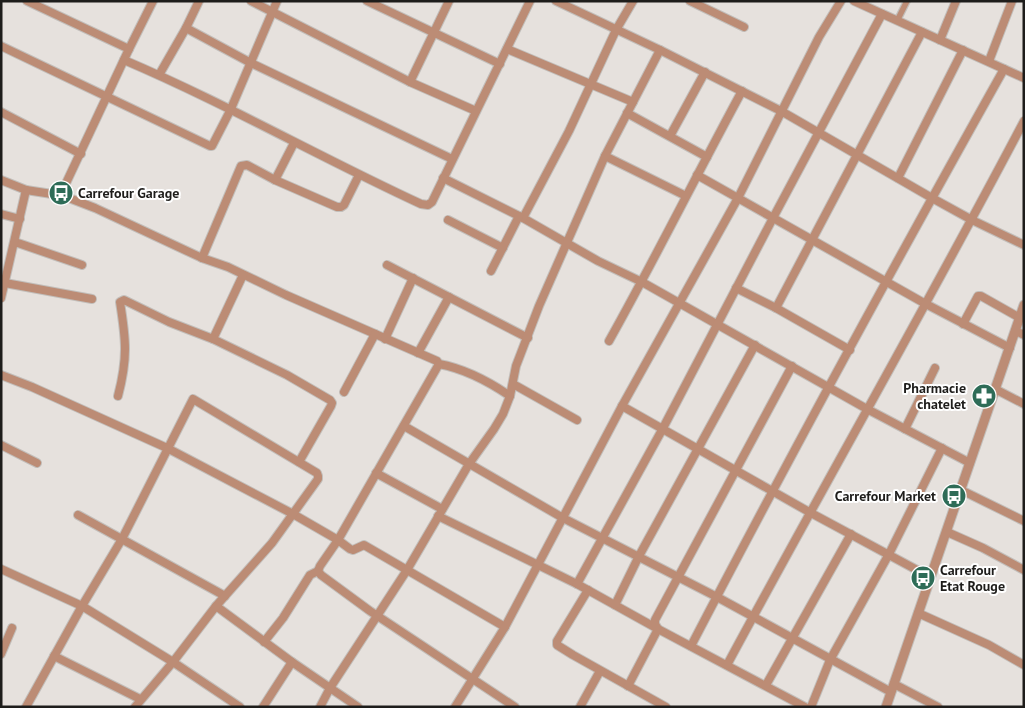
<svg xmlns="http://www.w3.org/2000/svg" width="1025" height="708" font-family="'PT Sans',sans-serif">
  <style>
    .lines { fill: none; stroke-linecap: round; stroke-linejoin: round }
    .pedestrian-casing { stroke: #c2beba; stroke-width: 8 }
    .minor-casing { stroke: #c2beba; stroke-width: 10 }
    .tertiary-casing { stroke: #c2beba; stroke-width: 11 }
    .pedestrian { stroke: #bc8c75; stroke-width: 5.5 }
    .minor { stroke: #bc8c75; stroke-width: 8 }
    .tertiary { stroke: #bc8c75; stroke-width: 9 }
    .labels { text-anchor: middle; stroke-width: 4; stroke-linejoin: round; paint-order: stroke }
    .poi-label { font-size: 14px; font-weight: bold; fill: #1e1d1b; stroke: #fff; text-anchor: start }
  </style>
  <rect width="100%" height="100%" fill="#e6e1dd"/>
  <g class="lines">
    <defs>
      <path id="pedestrian" d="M897 21 907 1"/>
      <g id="minor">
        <path d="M27 1 129 49"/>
        <path d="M251 1 410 82 476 111"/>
        <path d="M367 1 500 64"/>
        <path d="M556 1 660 50 781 111 932 198 972 220 1024 245"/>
        <path d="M690 1 744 27"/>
        <path d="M854 1 1024 78"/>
        <path d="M186 28 251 63 452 159"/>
        <path d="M940 40 956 1"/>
        <path d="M1 46 210 146H212L230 111 277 1"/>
        <path d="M507 49 633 102"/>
        <path d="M124 60C225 103 321 158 421 204L428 205 432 202 530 1"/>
        <path d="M989 61 1012 1"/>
        <path d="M159 75 186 28 199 1"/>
        <path d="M410 82 449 1"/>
        <path d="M1 112 81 154"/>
        <path d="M627 113 707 157"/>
        <path d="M670 136 705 72"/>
        <path d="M605 156 686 196"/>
        <path d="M697 175 924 303 1010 348"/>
        <path d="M443 178 523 218 598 261 642 282 867 409 970 463"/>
        <path d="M898 178 963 50"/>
        <path d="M1 180 26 190 52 194 69 198 95 208 202 258 228 267 286 295 437 361 439 364C466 369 488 381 510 396"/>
        <path d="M275 180 294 143"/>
        <path d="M60 196 129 49 153 1"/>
        <path d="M1 214 20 219"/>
        <path d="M523 218 569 131 616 30 633 1"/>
        <path d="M448 220 503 248"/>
        <path d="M15 242 82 265"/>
        <path d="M202 258 241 166 247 165 275 180 337 207H341L344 205 359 175"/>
        <path d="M387 265 528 338"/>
        <path d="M491 271 519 216"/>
        <path d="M5 283 92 299"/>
        <path d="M736 288 776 308 850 350"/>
        <path d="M1 298 26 190"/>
        <path d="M776 308 922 32"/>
        <path d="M963 324 978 296H981L1020 318"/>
        <path d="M1016 331 1024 335"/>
        <path d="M213 339 243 275"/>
        <path d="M385 339 413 278"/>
        <path d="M609 341C655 259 697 174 742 91"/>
        <path d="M418 353 449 297"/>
        <path d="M439 364 338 540 320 566 318 571 321 575 370 611 515 707"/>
        <path d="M1 375 32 387 167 448 293 514 338 540 350 549 353 550 364 545 505 627"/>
        <path d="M513 384 577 420"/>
        <path d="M995 389 1024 404"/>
        <path d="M344 392 375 334"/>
        <path d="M118 396C128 358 126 340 120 302L124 300 169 322 213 339 287 375 330 400 332 403 331 406 299 462"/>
        <path d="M622 406 811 513 930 577"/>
        <path d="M404 426 563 518 717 597 891 692"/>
        <path d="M905 429 935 368"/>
        <path d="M1 445 37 463"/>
        <path d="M376 473 442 509"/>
        <path d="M961 490 1024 521"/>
        <path d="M78 515 225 596"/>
        <path d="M438 516 577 584 658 629 805 707"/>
        <path d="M947 532 983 548 1024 570"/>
        <path d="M1 569 82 606 173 662 240 707"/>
        <path d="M577 584 662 430 773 218 882 14"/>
        <path d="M588 590 557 641V645L573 655 666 707"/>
        <path d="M615 605 639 556 755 345"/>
        <path d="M216 606 292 662 358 707"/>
        <path d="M918 613 989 645 1024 665"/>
        <path d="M264 642 283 618 310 575 318 571"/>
        <path d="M691 646C792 452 897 260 1004 69"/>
        <path d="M1 654 12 628"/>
        <path d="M54 656 140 699"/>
        <path d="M727 665C825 483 928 304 1024 121"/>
        <path d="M894 684 938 707"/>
        <path d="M766 685 851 534"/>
        <path d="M628 686 658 629 655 624V620L792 366"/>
        <path d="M26 707 82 606 122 539 193 399 317 473 318 476V479L272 543 216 606 173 662 135 707"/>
        <path d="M263 707 292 662"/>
        <path d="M320 707 330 688 407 570 469 464 494 429 503 414 510 396 516 366 539 306 605 156 660 50"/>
        <path d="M455 707 505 627 622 406 738 198 819 37 841 1"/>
        <path d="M580 707 600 671"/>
        <path d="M811 707 830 660 889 554 942 448"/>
      </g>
      <path id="tertiary" d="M886 707 1024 305"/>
    </defs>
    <use href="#pedestrian" class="pedestrian-casing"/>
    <use href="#minor" class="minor-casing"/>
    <use href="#tertiary" class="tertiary-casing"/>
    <use href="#pedestrian" class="pedestrian"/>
    <use href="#minor" class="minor"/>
    <use href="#tertiary" class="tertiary"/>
  </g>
  <defs>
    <symbol id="bus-disc" viewBox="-11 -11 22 22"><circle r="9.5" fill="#2e6c57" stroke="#fff"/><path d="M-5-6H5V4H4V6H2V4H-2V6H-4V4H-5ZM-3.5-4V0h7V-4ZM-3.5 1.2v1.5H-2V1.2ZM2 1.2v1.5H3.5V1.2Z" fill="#fff"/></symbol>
    <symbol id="pharmacy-disc" viewBox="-11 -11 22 22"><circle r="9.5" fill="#2e6c57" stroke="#fff"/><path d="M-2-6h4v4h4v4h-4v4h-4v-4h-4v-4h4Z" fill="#fff"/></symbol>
  </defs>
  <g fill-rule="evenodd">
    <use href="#bus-disc" x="47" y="179" width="28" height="28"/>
    <use href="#pharmacy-disc" x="970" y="382" width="28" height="28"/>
    <use href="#bus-disc" x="940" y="482" width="28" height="28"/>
    <use href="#bus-disc" x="909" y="564" width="28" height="28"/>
  </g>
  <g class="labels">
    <g class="poi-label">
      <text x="78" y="198">Carrefour Garage</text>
      <text x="966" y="393" text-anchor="end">Pharmacie<tspan x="966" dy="16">chatelet</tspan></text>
      <text x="936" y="501" text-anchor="end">Carrefour Market</text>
      <text x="940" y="575">Carrefour<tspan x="940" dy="16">Etat Rouge</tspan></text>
    </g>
  </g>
  <rect width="1025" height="708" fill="none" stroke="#1e1d1b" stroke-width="5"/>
</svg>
